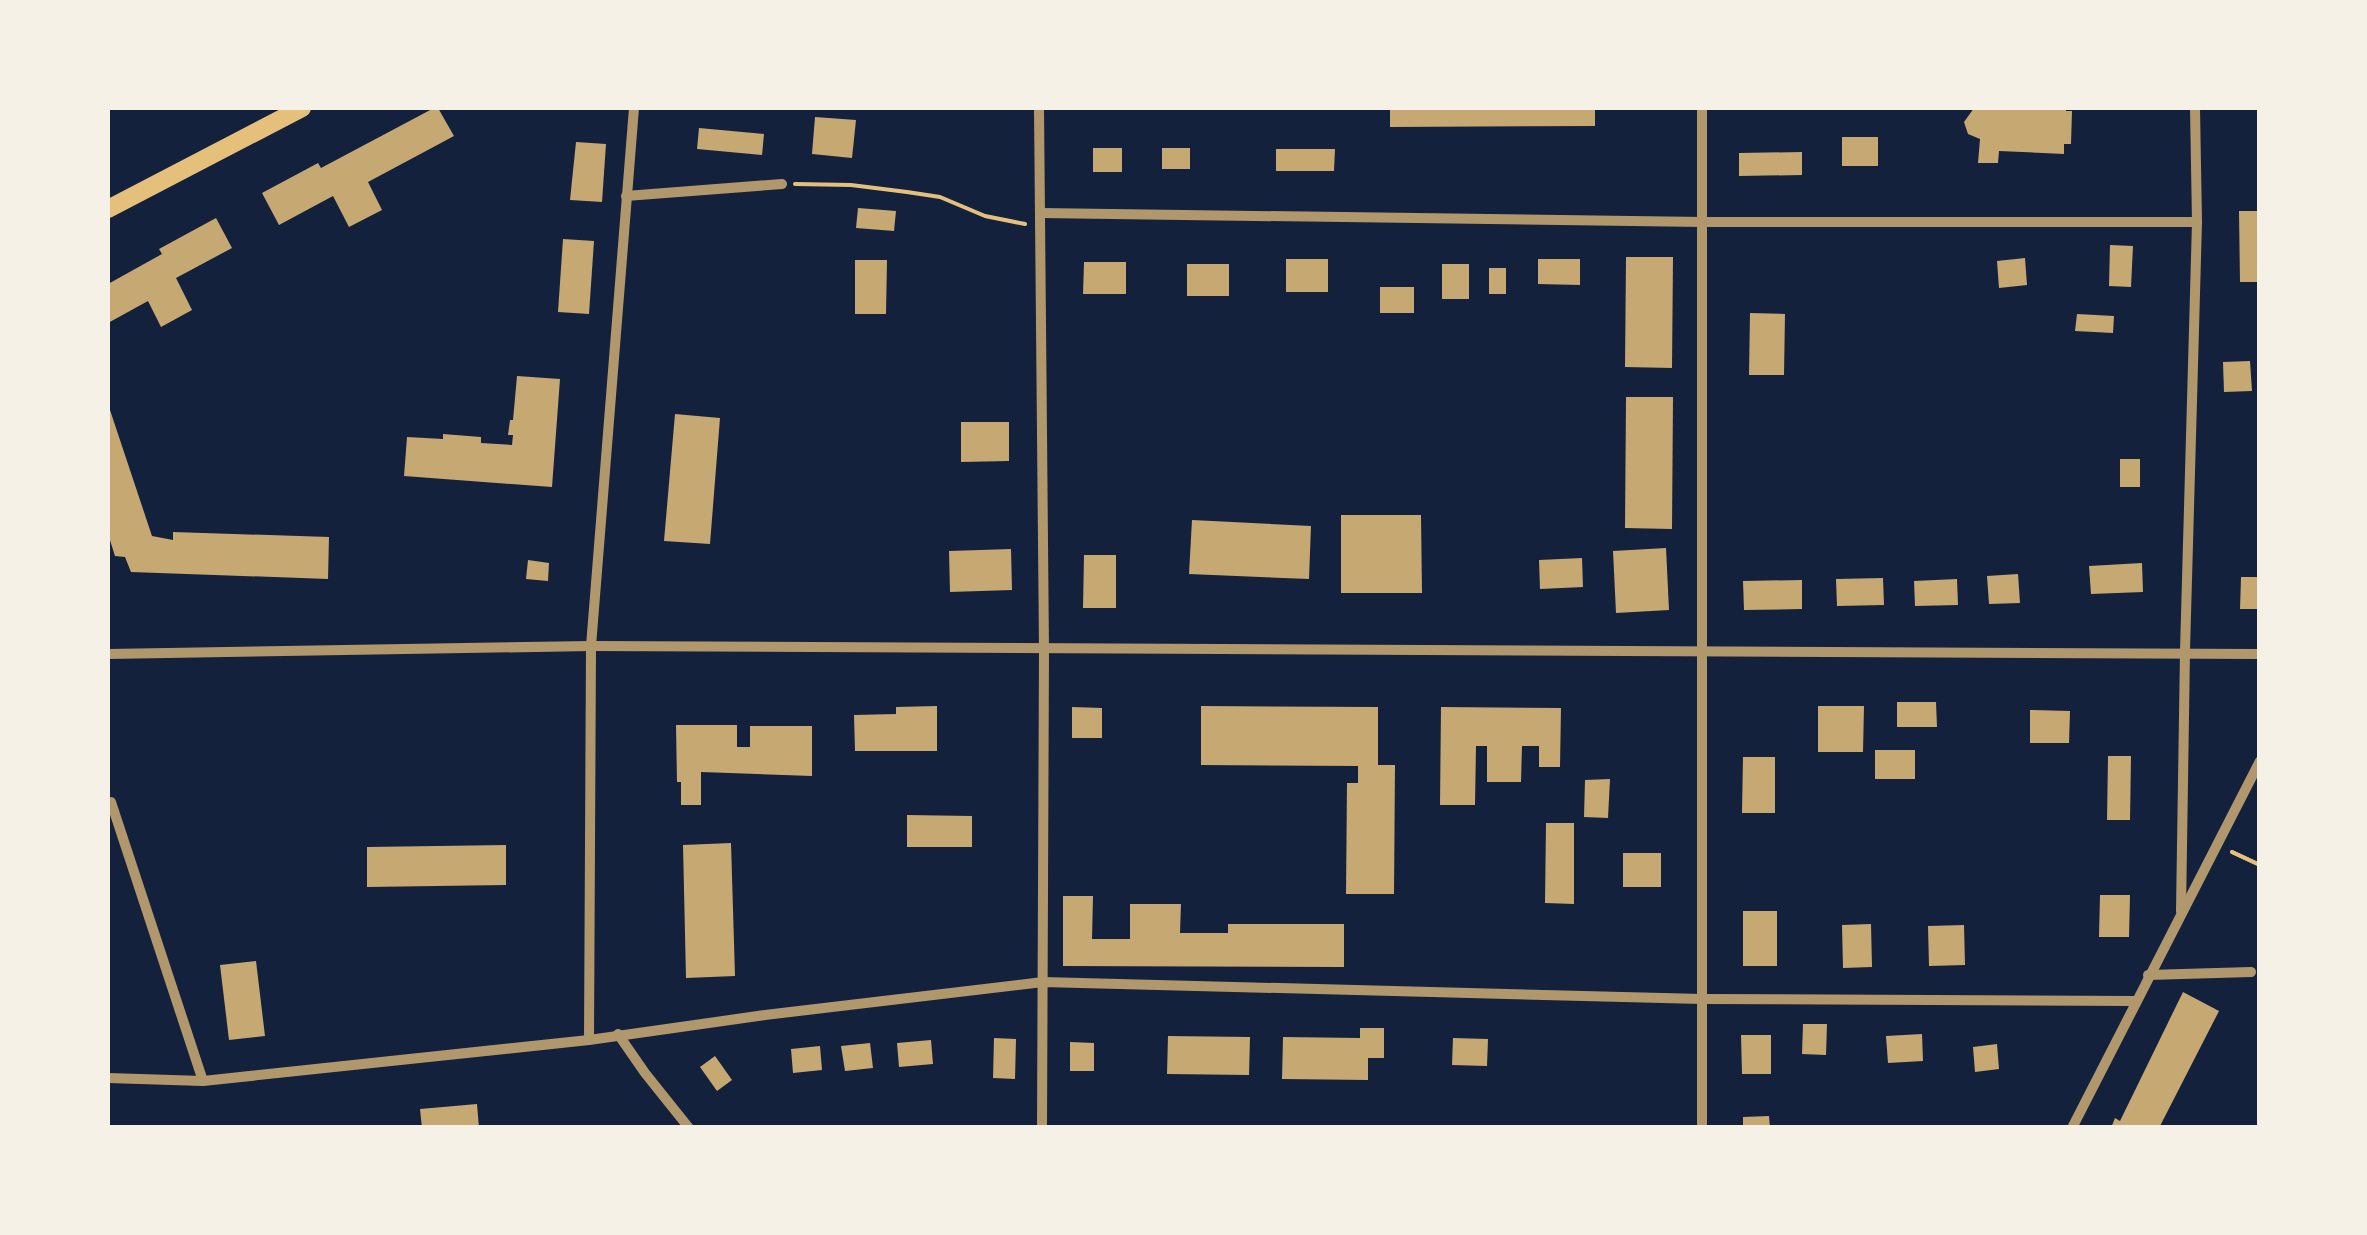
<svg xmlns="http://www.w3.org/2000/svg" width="2367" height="1235" font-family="Montserrat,sans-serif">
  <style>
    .building { fill: #c6a872 }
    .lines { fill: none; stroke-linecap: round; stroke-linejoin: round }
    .path { stroke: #e5c07b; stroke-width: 4 }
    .minor { stroke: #b1986c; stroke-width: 10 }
    .primary { stroke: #e5c07b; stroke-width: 18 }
  </style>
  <rect width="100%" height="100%" fill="#14213d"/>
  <g class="building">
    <path d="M434 108H438L454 136 368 182 382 210 349 227 333 196 279 225 262 193 318 163 321 168Z"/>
    <path d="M1390 108H1595V126L1390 127Z"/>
    <path d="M1974 108H2066V111H2072L2071 144H2064V154L1999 151 1998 163H1978L1980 139 1968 134 1964 122Z"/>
    <path d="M815 117 856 120 852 158 812 154Z"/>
    <path d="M699 128 764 134 762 155 697 149Z"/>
    <rect x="1842" y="137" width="36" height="29"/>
    <path d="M576 142 606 144 602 202 570 200Z"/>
    <rect x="1093" y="148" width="29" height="24"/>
    <rect x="1162" y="148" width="28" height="21"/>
    <path d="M1276 149H1335L1334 171H1276Z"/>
    <path d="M1802 152V175L1739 176V153Z"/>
    <path d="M858 208 896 211 894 231 856 228Z"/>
    <path d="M2239 211H2260V282H2240Z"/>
    <path d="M216 218 232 248 176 278 192 310 161 327 148 301 108 323V284L162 254 159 249Z"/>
    <path d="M563 239 594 241 589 314 558 312Z"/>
    <path d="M2110 245 2133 246 2131 287 2109 286Z"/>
    <path d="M1626 257H1673L1672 368 1625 367Z"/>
    <path d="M2025 258 2027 285 1999 288 1997 261Z"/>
    <rect x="1286" y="259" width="42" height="33"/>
    <path d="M1538 259H1580V285L1538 284Z"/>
    <path d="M855 260H887L886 314H855Z"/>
    <path d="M1084 262H1126V294H1083Z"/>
    <rect x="1187" y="264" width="42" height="32"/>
    <rect x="1442" y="264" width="27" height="35"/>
    <rect x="1489" y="268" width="17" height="26"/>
    <rect x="1380" y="287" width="34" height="26"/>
    <path d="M1750 313 1785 314 1784 375H1749Z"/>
    <path d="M2077 314 2114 316 2113 333 2075 331Z"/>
    <path d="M2250 361 2252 391 2224 392 2223 362Z"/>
    <path d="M517 376 560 379 552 487 404 476 407 437 443 439V434L481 437V443L512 445 513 435H508L510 420H513Z"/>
    <path d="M1626 397H1673L1672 529 1625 528Z"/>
    <path d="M108 404 152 536 173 540V532L329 537 328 579 131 572 125 557 115 556 108 534Z"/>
    <path d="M675 414 720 418 710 544 664 541Z"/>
    <path d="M961 422H1009V461L961 462Z"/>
    <rect x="2120" y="459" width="20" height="28"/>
    <path d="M1341 515H1421L1422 593H1341Z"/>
    <path d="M1192 520 1311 526 1309 579 1189 574Z"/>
    <path d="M1666 548 1669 610 1616 613 1613 551Z"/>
    <path d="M1011 549 1012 590 950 592 949 551Z"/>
    <path d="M1084 555H1116V608H1083Z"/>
    <path d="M1582 558 1583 587 1540 589 1539 560Z"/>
    <path d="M528 560 549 563 548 581 526 579Z"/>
    <path d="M2142 563 2143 592 2091 594 2089 566Z"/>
    <path d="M2018 574 2020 603 1989 604 1987 576Z"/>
    <path d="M2241 577H2260V609H2240Z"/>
    <path d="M1883 578 1884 605 1837 606 1836 579Z"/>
    <path d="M1957 579 1958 605 1915 606 1914 581Z"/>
    <path d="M1802 580V609L1744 610 1743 581Z"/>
    <path d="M1897 702H1936L1937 727H1897Z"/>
    <path d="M937 706V751H855L854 715 896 714V707Z"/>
    <path d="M1201 706 1378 707V765H1395L1394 894H1346L1347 783H1358V766L1201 765Z"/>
    <path d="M1818 706H1864L1863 752H1818Z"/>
    <path d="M1072 707 1102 708V738H1072Z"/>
    <path d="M1441 707 1561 708 1560 767H1539V746H1522L1521 782H1487V746H1476L1475 805H1440Z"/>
    <path d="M2030 710 2070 711 2069 743H2030Z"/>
    <path d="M676 725H737V747H750V726H812V776L701 772V805H681V782H677Z"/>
    <rect x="1875" y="750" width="40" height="29"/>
    <path d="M2108 756H2131L2130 820H2107Z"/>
    <path d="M1743 757H1775V813H1742Z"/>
    <path d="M1610 779 1608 818 1584 817 1585 780Z"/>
    <path d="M907 815 972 816V847H907Z"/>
    <path d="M1546 823H1574V904L1545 903Z"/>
    <path d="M731 843 735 976 686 978 683 845Z"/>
    <path d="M506 845V885L367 887V847Z"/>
    <rect x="1623" y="853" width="38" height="34"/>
    <path d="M2100 895H2130L2129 937H2099Z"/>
    <path d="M1063 896H1093L1092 939H1130V904H1181L1180 933H1228V924H1344V967L1063 966Z"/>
    <rect x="1743" y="911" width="34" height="55"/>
    <path d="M1871 924 1872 967 1843 968 1842 925Z"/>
    <path d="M1964 925 1965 965 1929 966 1928 926Z"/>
    <path d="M256 961 265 1036 229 1040 220 965Z"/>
    <path d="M2183 992 2219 1011 2159 1128H2111L2115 1118 2120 1121Z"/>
    <path d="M1803 1024H1827L1826 1055 1802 1054Z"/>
    <path d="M1360 1028H1384V1058H1368V1080L1282 1079 1283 1037 1360 1038Z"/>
    <path d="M1922 1034 1923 1061 1888 1063 1886 1036Z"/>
    <path d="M1741 1035H1771V1074H1742Z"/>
    <path d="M1168 1036 1250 1037 1249 1075 1167 1074Z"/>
    <path d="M994 1038 1016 1039 1015 1079 993 1078Z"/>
    <path d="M1453 1038 1488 1039 1487 1066 1452 1065Z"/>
    <path d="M931 1040 933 1064 899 1067 897 1043Z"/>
    <path d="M1070 1042 1094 1043V1071H1070Z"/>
    <path d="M870 1043 873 1068 845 1071 841 1046Z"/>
    <path d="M1997 1044 1999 1069 1975 1072 1973 1047Z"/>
    <path d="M820 1046 822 1070 793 1073 791 1049Z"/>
    <path d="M715 1056 732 1080 717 1091 700 1067Z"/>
    <path d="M477 1104 479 1128H422L420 1109Z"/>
    <path d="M1769 1116 1770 1128H1743V1117Z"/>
  </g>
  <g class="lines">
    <g class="path">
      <path d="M795 184 851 185 907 192 940 197 985 216 1025 224"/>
      <path d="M2232 852 2260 865"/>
      <path d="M2232 852 2260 865"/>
    </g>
    <g class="minor">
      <path d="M1039 108 1044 650 1042 1128"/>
      <path d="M1702 108V1128"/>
      <path d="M626 196 782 184"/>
      <path d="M1040 213 1703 222H2197"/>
      <path d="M108 654 591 646 2260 654"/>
      <path d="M111 802 203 1081"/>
      <path d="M2181 911 2185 651 2197 222 2195 108"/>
      <path d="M2148 975 2251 972"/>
      <path d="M618 1034 645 1073 689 1128"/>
      <path d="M589 1040 591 646 634 108"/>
      <path d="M108 1078 203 1081 589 1040 765 1015 1043 982 1702 999 2134 1001"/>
      <path d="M2072 1128 2260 761"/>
    </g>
    <path class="primary" d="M108 209 302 108"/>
  </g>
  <rect width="2367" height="1235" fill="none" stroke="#f6f1e7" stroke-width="220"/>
</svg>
